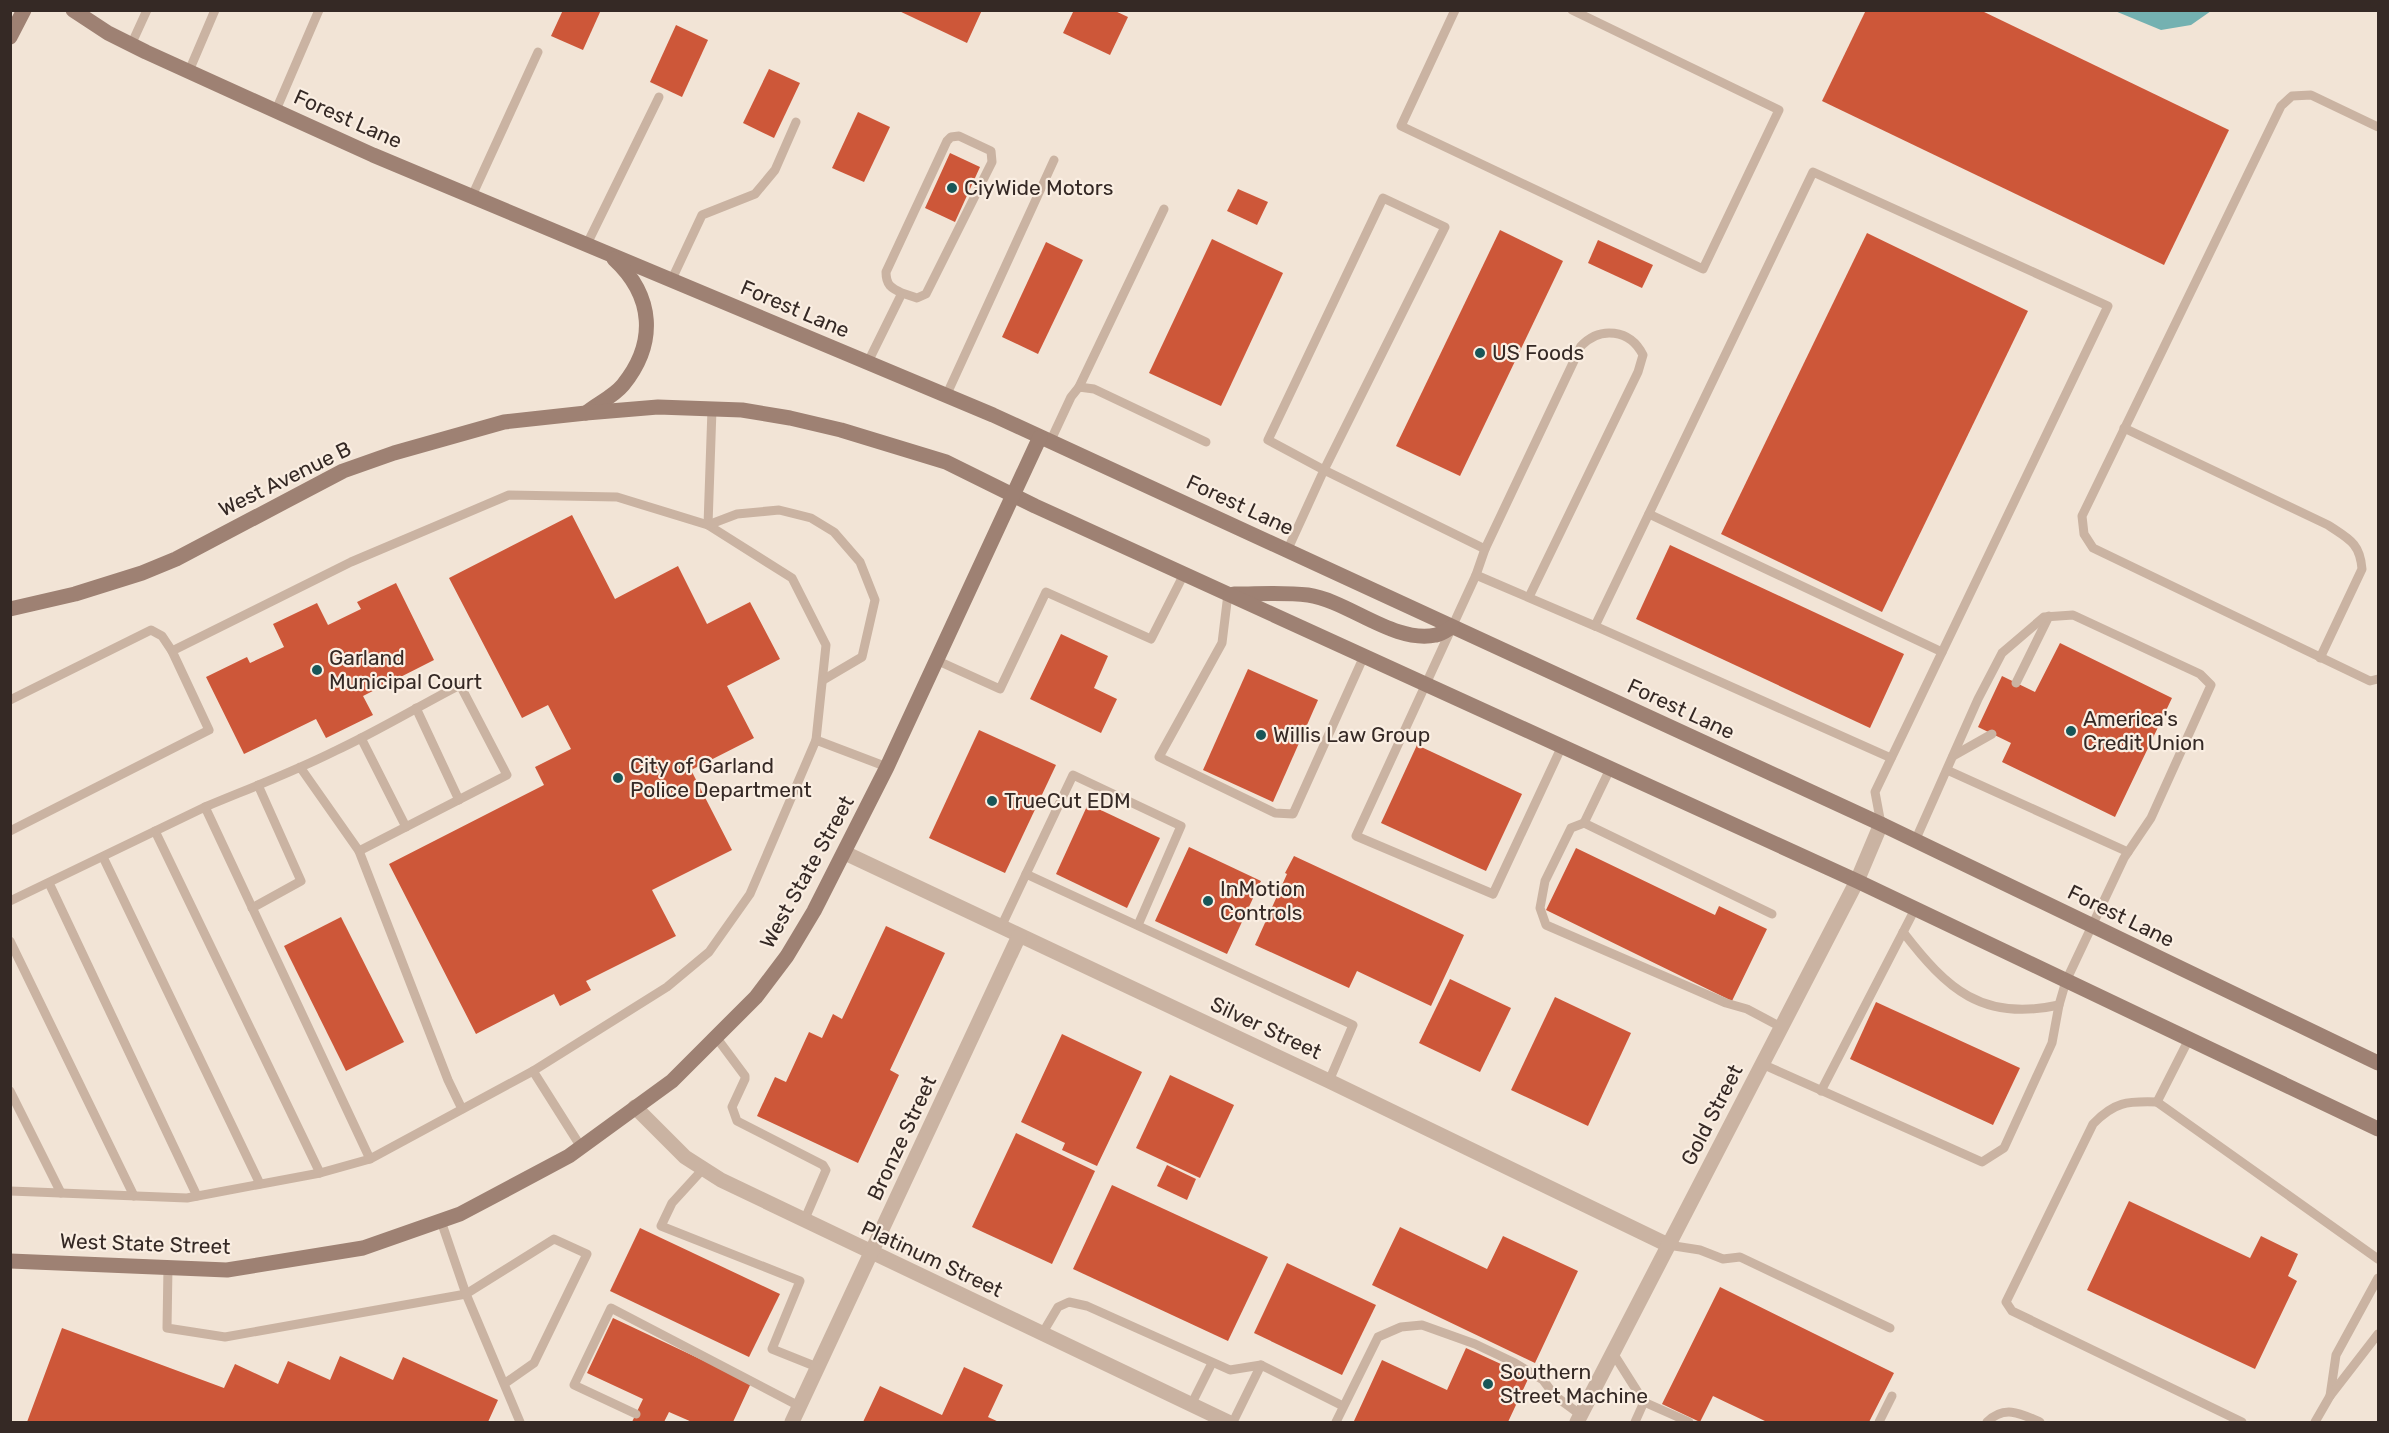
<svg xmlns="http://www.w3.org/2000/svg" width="2389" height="1433" font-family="Rubik,sans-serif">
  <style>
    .water { fill: #74b1b1 }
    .building { fill: #cd5739 }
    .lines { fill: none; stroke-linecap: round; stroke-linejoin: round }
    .lane { stroke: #cab3a2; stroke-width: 9 }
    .street { stroke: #cab3a2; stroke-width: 15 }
    .secondary { stroke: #9e8173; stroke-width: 15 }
    .poi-dot { fill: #185658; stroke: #faeee2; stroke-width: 2 }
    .labels { text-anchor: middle; stroke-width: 4.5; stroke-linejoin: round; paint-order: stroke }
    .street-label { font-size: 21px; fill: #352925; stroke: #faeee2 }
    .poi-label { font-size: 21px; fill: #352925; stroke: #faeee2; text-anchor: start }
  </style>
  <rect width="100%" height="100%" fill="#f2e4d6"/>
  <path class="water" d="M2115 11H2211L2191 25 2161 30Z"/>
  <g class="building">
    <path d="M563 10H601L583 50 551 36Z"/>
    <path d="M897 10H982L967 43Z"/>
    <path d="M1074 10H1113L1128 17 1110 55 1063 33Z"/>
    <path d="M1866 10H1980L2229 130 2164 265 1822 101Z"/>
    <path d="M676 25 708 40 682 97 650 82Z"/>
    <path d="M769 69 800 83 774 138 743 123Z"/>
    <path d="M858 112 890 127 864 182 832 168Z"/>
    <path d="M950 153 980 167 955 222 925 208Z"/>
    <path d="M1238 189 1268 202 1257 225 1227 211Z"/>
    <path d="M1500 230 1563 261 1460 476 1396 446Z"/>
    <path d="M1867 233 2028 311 1882 612 1721 534Z"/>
    <path d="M1212 239 1283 273 1221 406 1149 373Z"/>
    <path d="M1598 240 1653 265 1642 288 1588 263Z"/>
    <path d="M1046 242 1083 260 1038 354 1002 337Z"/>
    <path d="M572 515 615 599 678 566 707 624 750 602 780 659 727 686 754 738 691 770 732 850 652 890 676 936 586 981 591 990 560 1006 554 994 476 1034 389 864 544 785 535 767 571 749 548 705 522 718 449 578Z"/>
    <path d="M1670 545 1904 654 1870 728 1636 619Z"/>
    <path d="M396 583 434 660 363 696 373 715 326 738 316 719 244 754 206 677 247 657 250 663 284 647 273 624 317 603 328 625 361 609 357 602Z"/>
    <path d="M1061 634 1108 656 1094 688 1117 699 1101 733 1030 699Z"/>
    <path d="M2060 643 2172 698 2115 817 2002 762 2011 743 1978 727 2002 676 2035 692Z"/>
    <path d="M1248 669 1318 700 1273 802 1203 770Z"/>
    <path d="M979 730 1056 765 1005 873 929 838Z"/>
    <path d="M1417 745 1522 794 1486 871 1381 823Z"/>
    <path d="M1088 804 1160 838 1127 908 1056 874Z"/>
    <path d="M1189 847 1261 881 1227 954 1155 921Z"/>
    <path d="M1576 848 1715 915 1719 906 1767 929 1732 1001 1546 910Z"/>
    <path d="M1294 856 1464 935 1431 1006 1357 971 1349 988 1255 945 1287 874 1285 873Z"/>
    <path d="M341 917 404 1042 346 1071 284 946Z"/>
    <path d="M886 926 945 953 890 1070 899 1075 858 1163 757 1116 775 1077 786 1082 809 1032 822 1038 833 1014 842 1019Z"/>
    <path d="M1450 979 1511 1008 1480 1072 1419 1043Z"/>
    <path d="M1555 997 1631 1033 1588 1126 1511 1090Z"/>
    <path d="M1876 1002 2020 1068 1993 1125 1850 1059Z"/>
    <path d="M1062 1034 1142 1072 1097 1166 1062 1150 1065 1143 1021 1122Z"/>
    <path d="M1170 1075 1234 1105 1200 1178 1136 1148Z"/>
    <path d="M1016 1133 1095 1171 1052 1264 972 1227Z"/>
    <path d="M1167 1165 1196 1179 1187 1200 1157 1186Z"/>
    <path d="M1112 1185 1268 1257 1228 1341 1073 1269Z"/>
    <path d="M2129 1201 2250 1258 2261 1236 2298 1254 2288 1276 2297 1281 2255 1369 2087 1290Z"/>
    <path d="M1400 1227 1487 1269 1503 1236 1578 1271 1535 1363 1372 1285Z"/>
    <path d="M640 1228 780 1294 749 1357 610 1291Z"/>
    <path d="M1287 1263 1376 1305 1342 1375 1254 1333Z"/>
    <path d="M1720 1287 1894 1373 1869 1422H1767L1713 1396 1700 1422 1662 1404Z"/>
    <path d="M613 1318 751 1383 733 1422H692L669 1412 664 1422H632L643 1399 587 1373Z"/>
    <path d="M62 1328 224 1388 235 1364 278 1384 288 1361 330 1380 340 1356 393 1380 403 1357 498 1400 488 1422H27Z"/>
    <path d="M1466 1348 1529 1377 1508 1422 1354 1421 1382 1360 1447 1390Z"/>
    <path d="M964 1367 1003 1385 988 1417 999 1422H863L880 1386 942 1415Z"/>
  </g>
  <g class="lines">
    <g class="lane">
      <path d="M1455 10 1401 126 1703 269 1779 110 1572 10"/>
      <path d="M131 45 147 10"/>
      <path d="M189 71 215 10"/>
      <path d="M276 110 319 10"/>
      <path d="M2378 127 2311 95 2292 96 2281 106 2082 516 2084 534 2093 548 2370 681 2378 679"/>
      <path d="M472 196 538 52"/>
      <path d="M587 244 659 97"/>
      <path d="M672 279 702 215 755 194 775 170 796 122"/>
      <path d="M868 362 902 293 917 298 926 294 992 162 991 151 959 136 951 137 947 141 886 272C886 285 891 288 902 293"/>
      <path d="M1079 387 1164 209"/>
      <path d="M946 396 1054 160"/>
      <path d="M712 409 708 525 792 578 826 645 816 740"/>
      <path d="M2124 428 2328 525C2349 539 2360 543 2362 569L2320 658"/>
      <path d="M1050 442 1071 397 1079 387 1094 389 1206 442"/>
      <path d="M1649 514 1942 652"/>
      <path d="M1287 551 1324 470 1268 440 1383 198 1445 227 1324 470 1485 549"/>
      <path d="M1476 575 1595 626 1813 172 2108 306 1875 792 1881 824"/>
      <path d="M1228 594 1222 643 1159 757 1275 813 1293 814 1364 656"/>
      <path d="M1529 597 1638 372 1643 355C1630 329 1600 326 1581 346L1485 549 1476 575 1356 836 1493 894 1562 746"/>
      <path d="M1595 626 1891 758"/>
      <path d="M936 660 1000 689 1046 592 1151 639 1184 574"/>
      <path d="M2016 683 2049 616"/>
      <path d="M10 700 151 630 162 636 172 651"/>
      <path d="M416 708 459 800"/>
      <path d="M361 738 406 827"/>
      <path d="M1953 756 1992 734"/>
      <path d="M1610 769 1584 823 1772 914"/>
      <path d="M1947 770 2128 852"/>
      <path d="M205 807C248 789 293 772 335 751 378 731 419 706 460 685L507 775 359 851 300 767"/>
      <path d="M1584 823 1571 828 1545 881 1540 908 1546 925 1726 1003 1747 1009 1781 1027"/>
      <path d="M10 831 209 730 172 651 351 562 509 495 617 497 708 525 737 514 779 510 811 518 834 532 860 562 875 600 862 657 823 680"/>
      <path d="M155 831 320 1173"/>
      <path d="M359 851 448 1080 462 1109"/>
      <path d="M103 857 260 1184"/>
      <path d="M1026 874 1073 775 1181 826 1138 925"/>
      <path d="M49 883 197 1196"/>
      <path d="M10 901 205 807 370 1159"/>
      <path d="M252 908 301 881 258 785"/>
      <path d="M1001 927 1026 874 1353 1025 1329 1081"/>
      <path d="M1903 932C1947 989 1982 1022 2059 1005"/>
      <path d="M10 941 134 1196"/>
      <path d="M716 1037 745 1076V1079L732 1107 737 1121 823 1165 826 1170 804 1221"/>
      <path d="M2189 1039 2157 1102C2127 1101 2114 1102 2093 1124L2006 1302 2012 1311 2242 1422"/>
      <path d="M1762 1064 1982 1162 2004 1148 2052 1043 2059 1005 2066 981 2124 858 2151 818 2211 685 2200 674 2073 615 2044 617 2002 653 1978 699 1915 841"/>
      <path d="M533 1071 667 987 709 952 750 894 816 740 887 767"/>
      <path d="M10 1091 61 1193"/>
      <path d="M1821 1091 1915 909"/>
      <path d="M2157 1102 2378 1259"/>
      <path d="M703 1169 672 1203 661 1226 800 1281 772 1349 817 1367"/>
      <path d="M10 1191 187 1198 320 1173 370 1159 533 1071 581 1147"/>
      <path d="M1668 1245 1700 1250 1723 1259 1740 1257 1890 1328"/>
      <path d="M168 1267 167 1328 225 1337 466 1294 441 1221"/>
      <path d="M1042 1334 1058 1307 1069 1302 1087 1306 1230 1370 1261 1365"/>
      <path d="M1613 1353 1644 1402 1689 1422"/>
      <path d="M504 1384 534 1363 587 1254 554 1239 466 1294 520 1422"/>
      <path d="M2330 1396 2336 1355 2378 1278"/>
      <path d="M1191 1405 1212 1363"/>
      <path d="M636 1414 574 1385 611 1308 799 1406"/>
      <path d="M1233 1422 1261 1365 1343 1406"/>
      <path d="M1336 1422 1378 1337 1401 1327 1422 1325 1475 1344 1515 1363 1543 1380 1555 1396 1581 1415"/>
      <path d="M1635 1422 1644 1402"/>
      <path d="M1879 1422 1892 1396"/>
      <path d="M1987 1422C2004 1405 2020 1413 2040 1422"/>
      <path d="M2315 1422 2330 1396 2378 1334"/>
    </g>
    <g class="street">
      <path d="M845 853 1329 1081 1668 1245"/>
      <path d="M635 1107 685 1157 721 1180 1228 1422"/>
      <path d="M792 1422 1019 936"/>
      <path d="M1577 1422 1857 881 1881 824"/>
    </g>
    <g class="secondary">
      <path d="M73 10 108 33 146 52 373 155 993 415 1881 824 2378 1063"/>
      <path d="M10 37 24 10"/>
      <path d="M586 413C598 403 613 397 623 385 657 343 654 296 614 259"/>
      <path d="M1234 594C1258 594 1284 592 1308 595 1349 601 1394 644 1436 635 1442 634 1447 630 1452 627"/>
      <path d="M10 609 75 594 142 573 176 559 343 471 394 453 504 422 586 413 658 407 742 410 790 418 841 430 946 462 1035 506 1857 881 2378 1129"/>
      <path d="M10 1261 227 1270 363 1248 460 1214 569 1156 672 1081 756 997 787 956 814 911 887 767 1040 437"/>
    </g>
  </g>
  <g class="poi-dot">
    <circle cx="952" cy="188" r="6"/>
    <circle cx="1480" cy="353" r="6"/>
    <circle cx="317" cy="670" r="6"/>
    <circle cx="2071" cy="731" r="6"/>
    <circle cx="1261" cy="735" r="6"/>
    <circle cx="618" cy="778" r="6"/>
    <circle cx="992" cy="801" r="6"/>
    <circle cx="1208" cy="901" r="6"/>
    <circle cx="1488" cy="1384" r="6"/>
  </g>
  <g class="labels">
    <g class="street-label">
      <text transform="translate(348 119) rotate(24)" y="7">Forest Lane</text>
      <text transform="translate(795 309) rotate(23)" y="7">Forest Lane</text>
      <text transform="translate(285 479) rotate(-26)" y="7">West Avenue B</text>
      <text transform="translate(1240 505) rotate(25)" y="7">Forest Lane</text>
      <text transform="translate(1681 709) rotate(25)" y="7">Forest Lane</text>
      <text transform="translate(807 872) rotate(-61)" y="7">West State Street</text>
      <text transform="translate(2121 916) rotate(26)" y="7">Forest Lane</text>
      <text transform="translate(1266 1028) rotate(25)" y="7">Silver Street</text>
      <text transform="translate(1712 1115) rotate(-63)" y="7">Gold Street</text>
      <text transform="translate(902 1138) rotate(-65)" y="7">Bronze Street</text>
      <text transform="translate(145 1244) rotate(2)" y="7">West State Street</text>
      <text transform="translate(932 1259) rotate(25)" y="7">Platinum Street</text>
    </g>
    <g class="poi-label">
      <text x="964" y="195">CiyWide Motors</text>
      <text x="1492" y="360">US Foods</text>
      <text x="329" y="665">Garland<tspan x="329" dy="24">Municipal Court</tspan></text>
      <text x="2083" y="726">America's<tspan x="2083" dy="24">Credit Union</tspan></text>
      <text x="1273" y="742">Willis Law Group</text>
      <text x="630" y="773">City of Garland<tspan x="630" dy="24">Police Department</tspan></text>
      <text x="1004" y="808">TrueCut EDM</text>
      <text x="1220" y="896">InMotion<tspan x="1220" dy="24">Controls</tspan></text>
      <text x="1500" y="1379">Southern<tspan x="1500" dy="24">Street Machine</tspan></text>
    </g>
  </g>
  <rect width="2389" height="1433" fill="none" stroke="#352925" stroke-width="24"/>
</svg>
